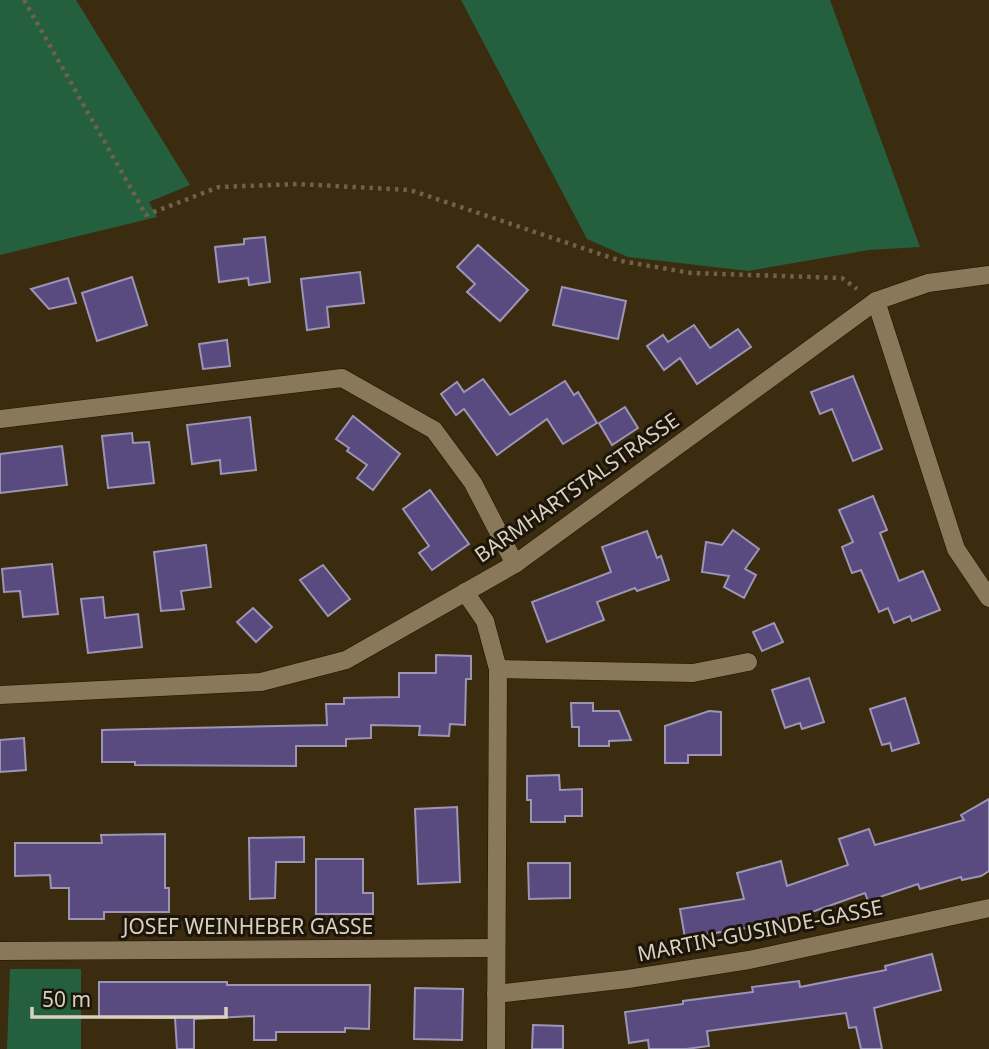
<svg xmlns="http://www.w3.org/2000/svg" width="989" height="1049" font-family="'Noto Sans',sans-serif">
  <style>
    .green { fill: #24603e }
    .building { fill: #594b7f; stroke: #9c95b6; stroke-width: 2 }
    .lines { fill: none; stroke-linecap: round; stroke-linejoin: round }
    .street-casing { stroke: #211300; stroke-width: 19 }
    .path { stroke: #70624a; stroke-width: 4.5; stroke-dasharray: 3.5 5; stroke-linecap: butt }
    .street { stroke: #8a785b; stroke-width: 18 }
    .labels { text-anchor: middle; stroke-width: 6; stroke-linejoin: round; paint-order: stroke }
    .street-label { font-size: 21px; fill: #dad0c0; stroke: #1c1509 }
  </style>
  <rect width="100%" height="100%" fill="#3b2b0f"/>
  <g class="green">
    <path d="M0 0H76L190 185 149 202 157 217 0 255Z"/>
    <path d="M461 0H830L920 247 869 250 748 271 628 257 587 239Z"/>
    <path d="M10 969H81V1049H7Z"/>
  </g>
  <g class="building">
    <path d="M265 237 270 282 249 285 248 278 219 282 215 247 244 244V239Z"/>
    <path d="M478 245 528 290 500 321 467 292 475 284 457 267Z"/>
    <path d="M360 272 364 303 327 307 329 327 307 330 301 279Z"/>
    <path d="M132 277 147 325 97 341 82 293Z"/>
    <path d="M68 278 76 303 49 309 31 289Z"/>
    <path d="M562 287 626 301 618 339 553 325Z"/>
    <path d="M694 325 710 348 738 329 751 347 697 384 680 358 664 370 647 346 663 335 668 342Z"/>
    <path d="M227 340 230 366 203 369 199 344Z"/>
    <path d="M853 376 882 449 853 461 832 409 820 414 811 392Z"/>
    <path d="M483 379 510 415 565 381 574 395 578 392 597 423 563 444 547 419 497 455 464 409 456 415 441 394 457 382 464 392Z"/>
    <path d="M625 407 638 428 612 445 599 423Z"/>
    <path d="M353 416 400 454 373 490 357 478 367 465 347 451 349 448 336 439Z"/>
    <path d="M250 417 256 470 221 474 220 460 192 464 187 425Z"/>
    <path d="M132 433 133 443 149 442 154 483 108 488 102 436Z"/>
    <path d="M62 446 67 485 0 493V454Z"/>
    <path d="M430 490 469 544 432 570 419 553 429 546 403 509Z"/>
    <path d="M873 496 887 530 880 533 899 581 923 571 940 610 912 621 910 616 894 623 888 608 879 612 861 570 852 573 842 547 853 542 839 510Z"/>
    <path d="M733 530 759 549 745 569 756 575 744 598 724 587 729 576 702 572 706 542 722 545Z"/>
    <path d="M647 531 657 558 661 556 669 580 637 591 635 588 597 602 604 620 547 642 532 602 611 572 602 547Z"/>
    <path d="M206 545 211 587 181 591 184 609 161 611 154 552Z"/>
    <path d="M52 564 58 614 23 617 20 591 4 592 2 569Z"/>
    <path d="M323 565 350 599 328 616 300 580Z"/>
    <path d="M103 597 105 618 138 614 142 647 88 653 81 599Z"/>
    <path d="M253 608 272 627 256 642 237 622Z"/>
    <path d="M774 623 783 642 762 651 753 632Z"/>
    <path d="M436 655 471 656V679H466L465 725 450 724 449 736 419 735 420 726 371 725V738L346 739V746H296V766L135 765V762H102V730L327 725 326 704H344V698L399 697V673H436Z"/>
    <path d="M809 678 824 722 802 729 800 723 785 728 772 690Z"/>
    <path d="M905 698 919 743 892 751 890 743 882 745 870 709Z"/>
    <path d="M571 703H593V711H619L631 740 609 741V746H579V727H572Z"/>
    <path d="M709 711 721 712V755H688V763H665V726Z"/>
    <path d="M24 738 26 770 0 772V740Z"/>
    <path d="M559 775 560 790 582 789V816H565V822H531V800H527V776Z"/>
    <path d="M989 799V871L981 876 962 880 961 877 920 889 918 884 868 901 865 893 795 918 752 929V927L685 938 680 909 744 899 737 873 781 861 787 886 848 865 839 839 869 829 875 845 964 820 961 815Z"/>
    <path d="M457 807 460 882 418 884 415 809Z"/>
    <path d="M165 834V888H169V912H104V919H69V888H51L50 875 15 876V843H102L101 835Z"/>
    <path d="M304 837V862H276L275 898 250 899 249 838Z"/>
    <path d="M316 859H363V893H373V914H316Z"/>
    <path d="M528 863H570V898L529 899Z"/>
    <path d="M932 954 941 990 874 1008 882 1049H861L856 1027 849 1028 846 1013 707 1031 709 1046 686 1049H649L648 1040 629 1043 625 1012 683 1004V1001L753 992 752 987 799 981 800 987 886 970 885 966Z"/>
    <path d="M99 982H227V985H370L369 1029 345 1028V1032H276V1040H254V1016L194 1019V1049H177L175 1018 99 1017Z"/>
    <path d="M415 988 463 989 462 1040 414 1039Z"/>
    <path d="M533 1025 563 1026V1049H532Z"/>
  </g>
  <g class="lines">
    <defs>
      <g id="street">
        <path d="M876 301 956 549 989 598"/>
        <path d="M0 419 342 378 434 430 473 483 515 564"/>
        <path d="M465 592 485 621 498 669 496 1049"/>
        <path d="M498 669 693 673 748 662"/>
        <path d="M0 695 261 682 346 660 515 564 876 301 928 283 989 275"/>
        <path d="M0 951 496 948"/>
        <path d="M496 994 628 979 749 960 989 908"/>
      </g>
    </defs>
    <use href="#street" class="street-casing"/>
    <path class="path" d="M24 0 146 215 219 187 298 184 410 190 621 261 691 273 842 278 857 289"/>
    <use href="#street" class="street"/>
  </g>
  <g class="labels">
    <g class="street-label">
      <text transform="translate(577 488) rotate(-35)" y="7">BARMHARTSTALSTRASSE</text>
      <text x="248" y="934">JOSEF WEINHEBER GASSE</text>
      <text transform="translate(760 931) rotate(-11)" y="7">MARTIN-GUSINDE-GASSE</text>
    </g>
  </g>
  <path d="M32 1007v10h194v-10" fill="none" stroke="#dad0c0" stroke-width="3.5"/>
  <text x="42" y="1007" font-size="21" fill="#dad0c0" stroke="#1c1509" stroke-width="5" paint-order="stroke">50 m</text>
</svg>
